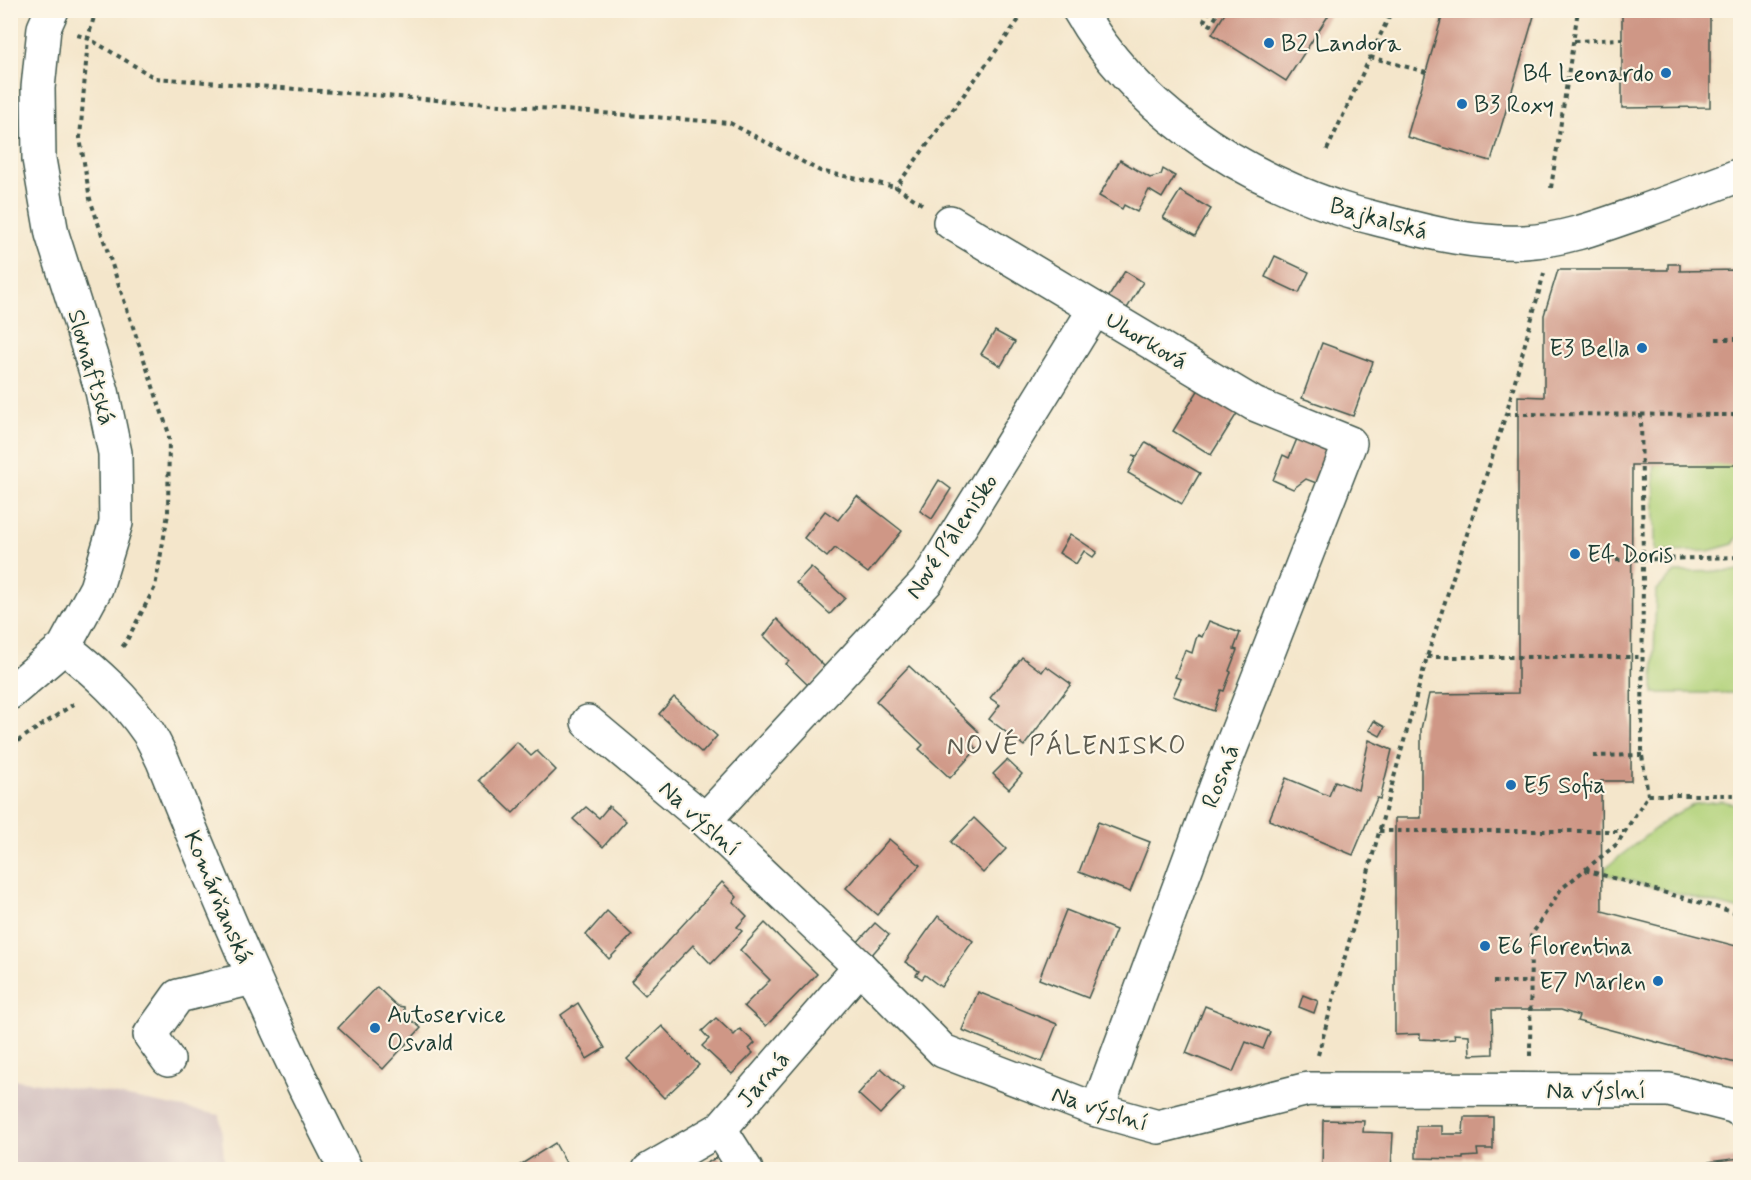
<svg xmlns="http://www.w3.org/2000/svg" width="1751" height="1180" font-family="Mynerve,sans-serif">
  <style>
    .industrial { fill: #d2bfbf }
    .green { fill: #b1d279; stroke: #688856; stroke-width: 1.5 }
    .building { fill: #cf9786 }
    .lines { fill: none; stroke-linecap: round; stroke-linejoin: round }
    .minor-casing { stroke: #3f564b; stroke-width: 36 }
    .path { stroke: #3f564b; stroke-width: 4; stroke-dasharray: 4.5 4.5; stroke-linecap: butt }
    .minor { stroke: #fff; stroke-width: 33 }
    .poi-dot { fill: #1f6fb2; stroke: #fcf5e5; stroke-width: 2 }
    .labels { text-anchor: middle; stroke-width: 4.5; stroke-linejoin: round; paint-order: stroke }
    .poi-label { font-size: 24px; fill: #1f3d34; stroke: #fcf5e5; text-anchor: start }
    .street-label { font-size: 24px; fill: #1f3d34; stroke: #fcf5e5 }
    .neighbourhood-label { font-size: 26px; letter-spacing: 1.5px; fill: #5d5c51; stroke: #fcf5e5 }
  </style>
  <rect width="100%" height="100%" fill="#fcf5e5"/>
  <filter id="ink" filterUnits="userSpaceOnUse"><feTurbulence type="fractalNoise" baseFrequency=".0167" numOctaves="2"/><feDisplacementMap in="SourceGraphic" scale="12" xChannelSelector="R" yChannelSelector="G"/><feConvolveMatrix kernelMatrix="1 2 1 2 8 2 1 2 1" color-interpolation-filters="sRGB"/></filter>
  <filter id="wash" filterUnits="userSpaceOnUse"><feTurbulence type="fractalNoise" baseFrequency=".008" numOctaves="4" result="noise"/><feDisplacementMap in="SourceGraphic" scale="24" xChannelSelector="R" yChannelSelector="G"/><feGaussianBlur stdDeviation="1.35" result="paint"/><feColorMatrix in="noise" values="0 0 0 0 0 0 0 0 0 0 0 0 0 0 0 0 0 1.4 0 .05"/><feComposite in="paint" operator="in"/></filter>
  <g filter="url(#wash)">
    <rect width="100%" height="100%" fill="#f4e6cb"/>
    <path class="industrial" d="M11 1079 102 1092 220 1115 225 1169H11Z"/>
    <g class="green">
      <path d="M1654 417 1740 419V534L1733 544 1708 551 1655 552Z"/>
      <path d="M1740 571V693H1653L1656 591 1675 572Z"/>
      <path d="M1722 801 1740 805V910L1605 874V868L1670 817 1695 804Z"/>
    </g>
    <g id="blocks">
      <g class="building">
        <path d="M1227 10H1332L1286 81 1212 34Z"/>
        <path d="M1444 10H1516L1534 16 1491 161 1407 137Z"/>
        <path d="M1622 10H1710V107L1622 108Z"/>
        <path d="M1120 160 1150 178 1161 175 1163 169 1175 176 1162 198 1149 190 1137 212 1124 205 1122 209 1099 196Z"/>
        <path d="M1180 191 1211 209 1195 236 1163 218Z"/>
        <path d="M1275 256 1309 272 1299 293 1265 277Z"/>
        <path d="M1668 264H1680V271L1740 270V465H1632L1631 781H1601L1602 911 1740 947V1057L1739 1064 1577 1021 1579 1016 1561 1010H1492L1493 1054 1470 1055 1469 1035 1454 1034 1455 1039 1439 1040 1420 1039V1034L1395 1035V818H1421V729L1429 694 1518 693V396L1544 397V315L1558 270H1668Z"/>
        <path d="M1125 271 1143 282 1126 310 1108 298Z"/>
        <path d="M995 331 1015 342 1001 366 981 354Z"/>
        <path d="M1322 343 1373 362 1353 416 1302 398Z"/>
        <path d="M1199 389 1238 412 1211 455 1173 431Z"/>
        <path d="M1299 434 1338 450 1319 484 1306 479 1293 489 1273 480 1283 455 1289 458Z"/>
        <path d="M1146 442 1200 473 1182 504 1128 473 1136 458 1132 455 1137 456Z"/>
        <path d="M939 480 951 489 932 519 920 511Z"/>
        <path d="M857 496 902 531 868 573 835 548 827 557 804 538 825 511 838 520Z"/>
        <path d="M1070 534 1097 552 1093 557 1084 551 1076 564 1059 553Z"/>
        <path d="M811 567 845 598 830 614 796 583Z"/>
        <path d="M777 619 826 668 809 686 786 664 789 661 764 636Z"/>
        <path d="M1209 621 1240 633 1234 649 1237 650 1229 671 1231 672 1224 691 1221 690 1214 711 1173 696 1181 679 1175 677 1185 650 1192 653 1196 639 1198 635 1202 637Z"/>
        <path d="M1022 657 1042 672 1046 666 1071 684 1024 746 989 719 1000 705 990 698Z"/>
        <path d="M909 666 979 732 969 741 977 749 950 778 919 749 923 745 876 701Z"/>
        <path d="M674 697 717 736 702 753 659 714Z"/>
        <path d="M1374 721 1385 727 1380 736 1369 730Z"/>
        <path d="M1369 740 1392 750 1380 799 1377 798 1353 855 1269 820 1286 778 1329 796 1335 781 1358 790Z"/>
        <path d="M517 742 531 756 537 751 556 770 513 813 479 780Z"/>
        <path d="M1007 760 1022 774 1009 789 993 774Z"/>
        <path d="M609 806 626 821 603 847 573 819 586 807 599 818Z"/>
        <path d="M974 818 1006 849 983 873 951 842Z"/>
        <path d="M1098 822 1150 842 1130 892 1079 872Z"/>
        <path d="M889 839 920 865 877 915 846 888Z"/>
        <path d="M722 882 737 897 733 902 747 916 737 927 742 931 711 964 693 945 645 995 631 981Z"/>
        <path d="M1066 910 1116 930 1088 998 1039 979Z"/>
        <path d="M607 911 632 935 609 959 586 935Z"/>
        <path d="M938 916 973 941 941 987 925 975 922 979 916 975 919 971 905 962Z"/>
        <path d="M765 923 817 974 766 1026 744 1006 770 980 740 950Z"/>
        <path d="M875 923 889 935 869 958 855 945Z"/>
        <path d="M377 987 397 1006 404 1007V1014L421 1028 383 1069 338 1028Z"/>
        <path d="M978 992 1057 1024 1042 1062 962 1030Z"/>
        <path d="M1303 995 1318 1001 1314 1013 1299 1007Z"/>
        <path d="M578 1003 605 1048 587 1059 561 1015Z"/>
        <path d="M1205 1006 1270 1032 1263 1049 1246 1042 1233 1072 1186 1053Z"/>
        <path d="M716 1018 734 1035 740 1029 755 1043 749 1049 753 1053 732 1074 702 1046 709 1039 702 1031Z"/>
        <path d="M662 1026 699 1065 664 1098 627 1059Z"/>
        <path d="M881 1068 904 1089 880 1114 858 1094Z"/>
        <path d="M1464 1117H1493V1149H1477L1478 1156 1463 1157V1159L1416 1158V1126H1442V1134H1463Z"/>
        <path d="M1323 1120 1364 1121 1363 1132 1393 1133 1391 1170H1322Z"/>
        <path d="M555 1143 570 1170H512Z"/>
        <path d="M719 1156 727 1170H695Z"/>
        <path d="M1740 1158V1170H1710L1709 1162Z"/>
      </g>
    </g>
  </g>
  <g filter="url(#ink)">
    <use href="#blocks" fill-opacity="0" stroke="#3f564b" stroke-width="1.5"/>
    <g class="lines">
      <defs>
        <g id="minor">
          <path d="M1079 10C1134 106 1230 170 1333 206 1351 213 1371 217 1390 222 1433 234 1478 244 1524 242 1564 240 1601 226 1638 213 1672 201 1706 188 1740 175"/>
          <path d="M950 222 1254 404 1350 443 1223 768 1097 1110"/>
          <path d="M64 647C96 672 125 698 148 732 154 741 158 751 163 761 219 900 277 1037 346 1170"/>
          <path d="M10 693 64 647 96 588 116 523 115 453 102 391 52 234 39 159 38 88 44 28 52 10"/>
          <path d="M588 722 705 820 860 967 943 1051 1097 1110 1158 1127 1308 1089 1669 1090 1733 1106 1740 1110"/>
          <path d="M705 820 927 581 1095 309"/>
          <path d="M168 1060 150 1035 178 996 253 978"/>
          <path d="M720 1129 746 1170"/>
          <path d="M649 1170 720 1129 860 967"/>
        </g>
      </defs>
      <use href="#minor" class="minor-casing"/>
      <g class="path">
        <path d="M96 10 88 38 80 138 90 199 169 434 168 514 155 587 126 642 120 650"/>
        <path d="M1210 10 1204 21 1211 25 1220 10"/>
        <path d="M1138 13 1141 10"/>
        <path d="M77 35 88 38 155 78 730 123 820 171 896 187"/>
        <path d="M1574 41 1622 39"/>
        <path d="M1370 57 1426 72"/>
        <path d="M1327 150 1392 10"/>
        <path d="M1551 188 1578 10"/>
        <path d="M922 204 896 187 1026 10"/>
        <path d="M1716 339H1740"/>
        <path d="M1506 414 1740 415"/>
        <path d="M1641 414 1643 560 1642 755 1648 795"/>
        <path d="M1616 560 1740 557"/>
        <path d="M1427 657H1643"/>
        <path d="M10 746 77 702"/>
        <path d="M1593 756 1642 755"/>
        <path d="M1379 831H1624"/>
        <path d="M1585 870 1740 914"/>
        <path d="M1493 982H1531"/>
        <path d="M1318 1055 1427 657 1506 414 1544 273"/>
        <path d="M1530 1056 1531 936 1561 889 1617 844 1648 795H1740"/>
      </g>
      <use href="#minor" class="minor"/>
    </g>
  </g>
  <g class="poi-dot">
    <circle cx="1269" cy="43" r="6"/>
    <circle cx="1666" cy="73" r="6"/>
    <circle cx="1462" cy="104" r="6"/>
    <circle cx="1642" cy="348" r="6"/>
    <circle cx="1575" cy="554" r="6"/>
    <circle cx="1511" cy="785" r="6"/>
    <circle cx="1485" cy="946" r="6"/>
    <circle cx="1658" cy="981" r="6"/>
    <circle cx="375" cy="1028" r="6"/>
  </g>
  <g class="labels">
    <g class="poi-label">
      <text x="1281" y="51">B2 Landora</text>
      <text x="1654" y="81" text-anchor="end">B4 Leonardo</text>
      <text x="1474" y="112">B3 Roxy</text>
      <text x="1630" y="356" text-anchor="end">E3 Bella</text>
      <text x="1587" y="562">E4 Doris</text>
      <text x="1523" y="793">E5 Sofia</text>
      <text x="1497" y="954">E6 Florentina</text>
      <text x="1646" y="989" text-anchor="end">E7 Marlen</text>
      <text x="387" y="1022">Autoservice<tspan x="387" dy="28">Osvald</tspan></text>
    </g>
    <g class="street-label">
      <text transform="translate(1379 218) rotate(16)" y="8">Bajkalská</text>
      <text transform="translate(1147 340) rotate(31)" y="8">Uhorková</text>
      <text transform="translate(92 367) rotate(74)" y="8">Slovnaftská</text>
      <text transform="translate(951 536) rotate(-56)" y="8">Nové Pálenisko</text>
      <text transform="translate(1220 776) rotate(-69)" y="8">Rosná</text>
      <text transform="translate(700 818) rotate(42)" y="8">Na výslní</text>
      <text transform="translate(219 897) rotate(67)" y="8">Komárňanská</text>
      <text transform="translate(763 1079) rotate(-49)" y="8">Jarná</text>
      <text x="1596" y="1098">Na výslní</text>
      <text transform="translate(1100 1108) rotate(18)" y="8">Na výslní</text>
    </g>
    <g class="neighbourhood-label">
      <text x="1067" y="754">NOVÉ PÁLENISKO</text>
    </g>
  </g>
  <rect width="1751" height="1180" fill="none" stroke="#fcf5e5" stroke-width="36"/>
</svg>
